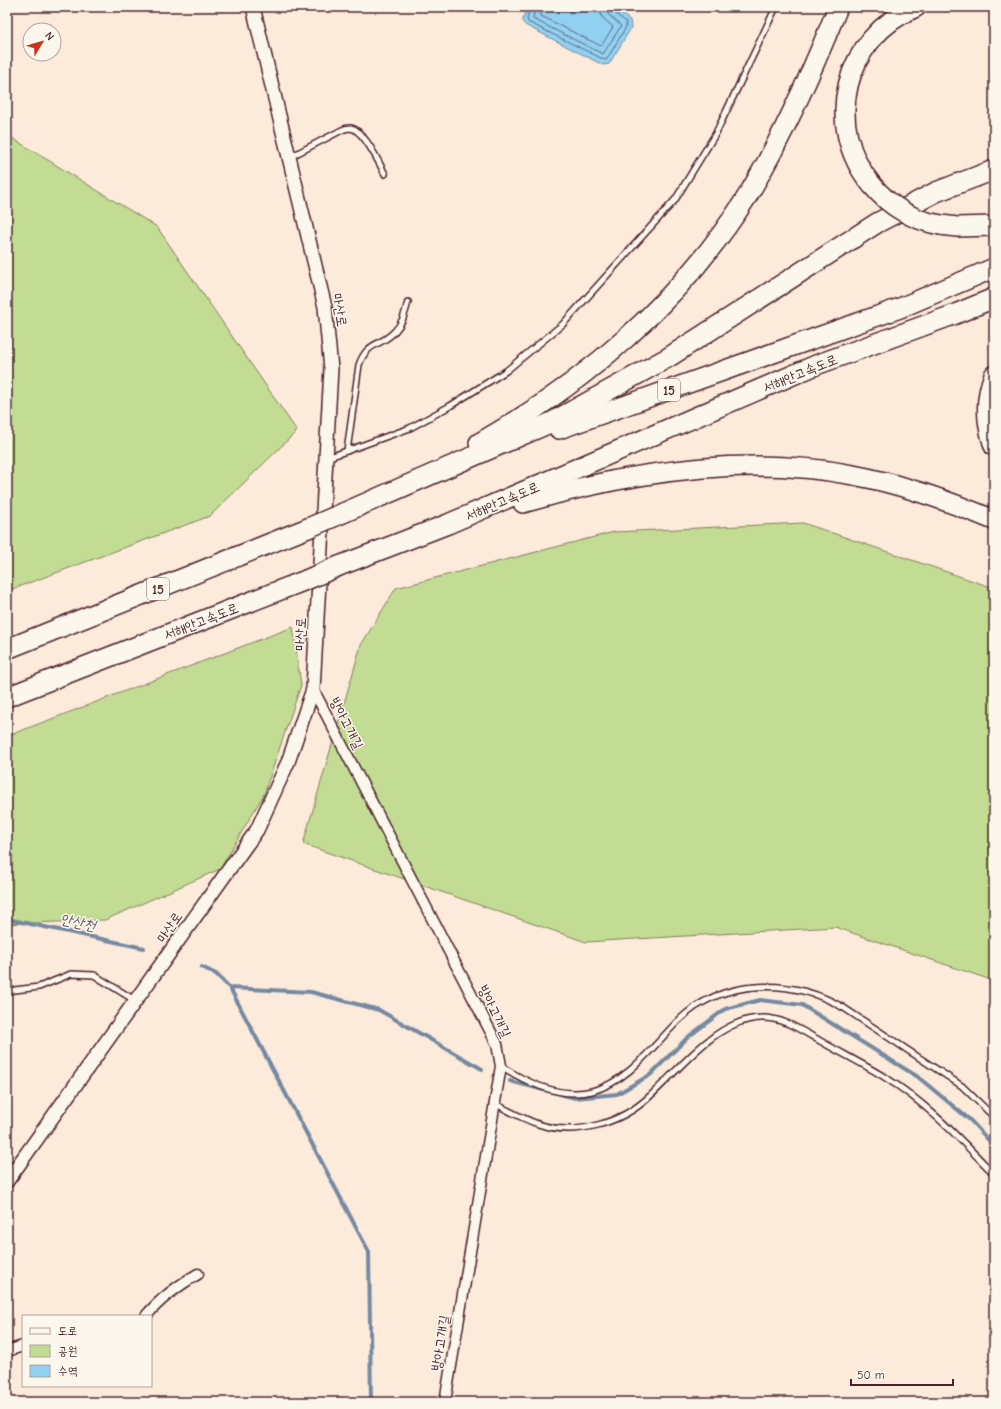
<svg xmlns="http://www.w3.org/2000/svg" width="1001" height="1409" font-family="'Comic Neue','Poor Story',sans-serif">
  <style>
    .green { fill: #c2dc93; stroke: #867e5f }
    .water { fill: #90d1f1; stroke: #748aa2 }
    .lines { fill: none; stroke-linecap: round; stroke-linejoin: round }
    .shore { stroke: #66667a; stroke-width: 1 }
    .stream { stroke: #748aa2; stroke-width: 4 }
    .service-casing { stroke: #4a1f2b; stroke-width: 8 }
    .minor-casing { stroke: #4a1f2b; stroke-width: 13 }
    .tertiary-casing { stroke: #4a1f2b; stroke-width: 16 }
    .motorway-casing { stroke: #4a1f2b; stroke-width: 22 }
    .service { stroke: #fbf7ec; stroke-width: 5 }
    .minor { stroke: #fbf7ec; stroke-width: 10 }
    .tertiary { stroke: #fbf7ec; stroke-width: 13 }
    .motorway { stroke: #fbf7ec; stroke-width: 19 }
    .motorway-bridge-casing { stroke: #4a1f2b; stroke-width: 22; stroke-linecap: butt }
    .motorway-bridge { stroke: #fbf7ec; stroke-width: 19 }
    .labels { text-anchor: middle; stroke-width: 3; stroke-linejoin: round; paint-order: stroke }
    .shield { fill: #fbf7ec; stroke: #7f6065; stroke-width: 1 }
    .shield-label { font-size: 13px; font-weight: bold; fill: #4a1f2b }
    .street-label { font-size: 14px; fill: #4a1f2b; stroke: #fbf7ec }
    .water-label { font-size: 15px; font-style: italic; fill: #5f5466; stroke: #fbf7ec }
  </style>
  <rect width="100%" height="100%" fill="#fceada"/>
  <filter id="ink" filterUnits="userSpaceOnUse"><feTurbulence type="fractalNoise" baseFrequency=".025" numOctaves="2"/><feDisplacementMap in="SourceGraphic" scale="8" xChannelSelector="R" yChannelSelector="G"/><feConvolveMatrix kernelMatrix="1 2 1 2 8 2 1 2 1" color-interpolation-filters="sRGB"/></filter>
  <g filter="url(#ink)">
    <g class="green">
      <path d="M7 135 157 227 297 431 210 516 7 591Z"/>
      <path d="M803 523 994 588V981L835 927 586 942 303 844 361 645 396 588 614 532Z"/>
      <path d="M293 627 301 685 264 794 220 869 105 920 7 924V736Z"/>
    </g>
    <path class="water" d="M527 7H612L630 20 631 28 609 64 603 65 525 25 522 21Z"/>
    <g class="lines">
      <g class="shore">
        <path d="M530 7 527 19 528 22 605 60 607 59 626 27V22L612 11 611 7"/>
        <path d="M535 7 533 19 603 54 621 26 608 14 605 7"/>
        <path d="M541 7V16L601 46 613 27 602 17 599 7"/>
      </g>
      <g class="stream">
        <path d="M7 919 144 948"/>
        <path d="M202 967 216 974 230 988 311 992 379 1010 482 1069"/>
        <path d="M230 988 369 1252 371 1402"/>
        <path d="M510 1081 544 1090"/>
        <path d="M560 1094 575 1098 617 1094 650 1075 688 1037 725 1009 760 1000 802 1005 918 1077 970 1120 994 1146"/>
      </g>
      <defs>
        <g id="service">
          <path d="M290 157 342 130C344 129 348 128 351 128 364 130 379 163 385 174"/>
          <path d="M347 451 359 365C368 340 381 347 395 331 403 323 405 312 408 302"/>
          <path d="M327 458 410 428 450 406 506 371 563 324 675 200 716 133 776 7"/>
          <path d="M7 991 39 987 71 974 94 975 136 1001"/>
          <path d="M501 1066C527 1083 560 1099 592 1091 628 1082 653 1046 678 1021 723 977 793 978 844 1008L962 1086 994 1117"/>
          <path d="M494 1103C509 1111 523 1119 538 1124 576 1137 622 1123 650 1096 670 1078 688 1056 709 1040 723 1029 743 1018 761 1018 783 1017 804 1032 822 1042 843 1054 865 1065 886 1078 927 1103 961 1140 994 1174"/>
        </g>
        <g id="minor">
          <path d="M313 689 497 1044 501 1066 445 1402"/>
          <path d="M146 1316C160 1299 179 1285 198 1274"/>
          <path d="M7 1351 23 1346"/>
        </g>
        <path id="tertiary" d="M7 1181 257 830 288 762 313 689 331 369 325 307 253 7"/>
        <g id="motorway">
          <path d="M872 185C822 125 844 37 916 7"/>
          <path d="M941 225 957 227 994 226"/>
          <path d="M994 375C985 398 986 423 994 446"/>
          <path d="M559 429 900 308 994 268"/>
          <path d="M479 443C584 384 683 299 748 195 784 135 812 72 838 7"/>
          <path d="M523 503C629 472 743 454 853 475 902 484 948 501 994 520"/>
          <path d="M343 513 550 423 669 357 877 223 936 192 994 170"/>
          <path d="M339 566 448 524 816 365 953 315 994 298"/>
          <path d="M7 649 308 528"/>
          <path d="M7 697 306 580"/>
        </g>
      </defs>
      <use href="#service" class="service-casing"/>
      <use href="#minor" class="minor-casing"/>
      <use href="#tertiary" class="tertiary-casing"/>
      <use href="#motorway" class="motorway-casing"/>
      <use href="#service" class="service"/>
      <use href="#minor" class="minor"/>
      <use href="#tertiary" class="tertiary"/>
      <use href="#motorway" class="motorway"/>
      <defs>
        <g id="motorway-bridge">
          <path d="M872 185C889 206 914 221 941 225"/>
          <path d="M308 528 343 513"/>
          <path d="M306 580 339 566"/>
        </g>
      </defs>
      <use href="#motorway-bridge" class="motorway-bridge-casing"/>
      <use href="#motorway-bridge" class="motorway-bridge"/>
    </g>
  </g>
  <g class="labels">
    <g class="shield">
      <rect x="658" y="379" width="22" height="22" rx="3"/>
      <rect x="147" y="578" width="22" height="22" rx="3"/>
    </g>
    <g class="shield-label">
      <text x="669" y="395">15</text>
      <text x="158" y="594">15</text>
    </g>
    <g class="street-label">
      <text transform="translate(340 310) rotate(81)" y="5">마산로</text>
      <text transform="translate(800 373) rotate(-22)" y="5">서해안고속도로</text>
      <text transform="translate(502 501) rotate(-23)" y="5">서해안고속도로</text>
      <text transform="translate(201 621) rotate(-21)" y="5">서해안고속도로</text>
      <text transform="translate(300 634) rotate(-87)" y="5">마산로</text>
      <text transform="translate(347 723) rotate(63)" y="5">방아고개길</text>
      <text transform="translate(169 927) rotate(-55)" y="5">마산로</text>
      <text transform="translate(495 1011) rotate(64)" y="5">방아고개길</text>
      <text transform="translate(440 1343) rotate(-81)" y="5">방아고개길</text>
    </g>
    <g class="water-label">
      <text transform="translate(78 922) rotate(12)" y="5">안산천</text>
    </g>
  </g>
  <rect width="1001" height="1409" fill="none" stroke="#fbf7ec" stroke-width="24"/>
  <rect x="12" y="12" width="977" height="1385" fill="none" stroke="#4a1f2b" stroke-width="1.5" filter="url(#ink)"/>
  <rect x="22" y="1315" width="130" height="72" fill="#fbf7ec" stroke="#b4a19f"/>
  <rect x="30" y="1328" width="20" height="6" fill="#fbf7ec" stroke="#b4a19f"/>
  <text x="58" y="1335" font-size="12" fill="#4a1f2b">도로</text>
  <rect x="30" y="1345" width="20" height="12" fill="#c2dc93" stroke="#b4a19f"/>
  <text x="58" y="1355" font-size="12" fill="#4a1f2b">공원</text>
  <rect x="30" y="1365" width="20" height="12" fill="#90d1f1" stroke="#b4a19f"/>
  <text x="58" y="1375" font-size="12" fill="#4a1f2b">수역</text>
  <g transform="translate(42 42) rotate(52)"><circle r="19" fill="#fbf7ec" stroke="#b4a19f"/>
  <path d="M0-3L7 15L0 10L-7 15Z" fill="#c8321e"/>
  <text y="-6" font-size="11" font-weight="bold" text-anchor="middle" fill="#4a1f2b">N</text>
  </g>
  <path d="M851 1379v6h102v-6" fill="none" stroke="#4a1f2b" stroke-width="2"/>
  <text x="857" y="1379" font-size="12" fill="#4a1f2b" stroke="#fbf7ec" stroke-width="3" paint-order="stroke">50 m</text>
</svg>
